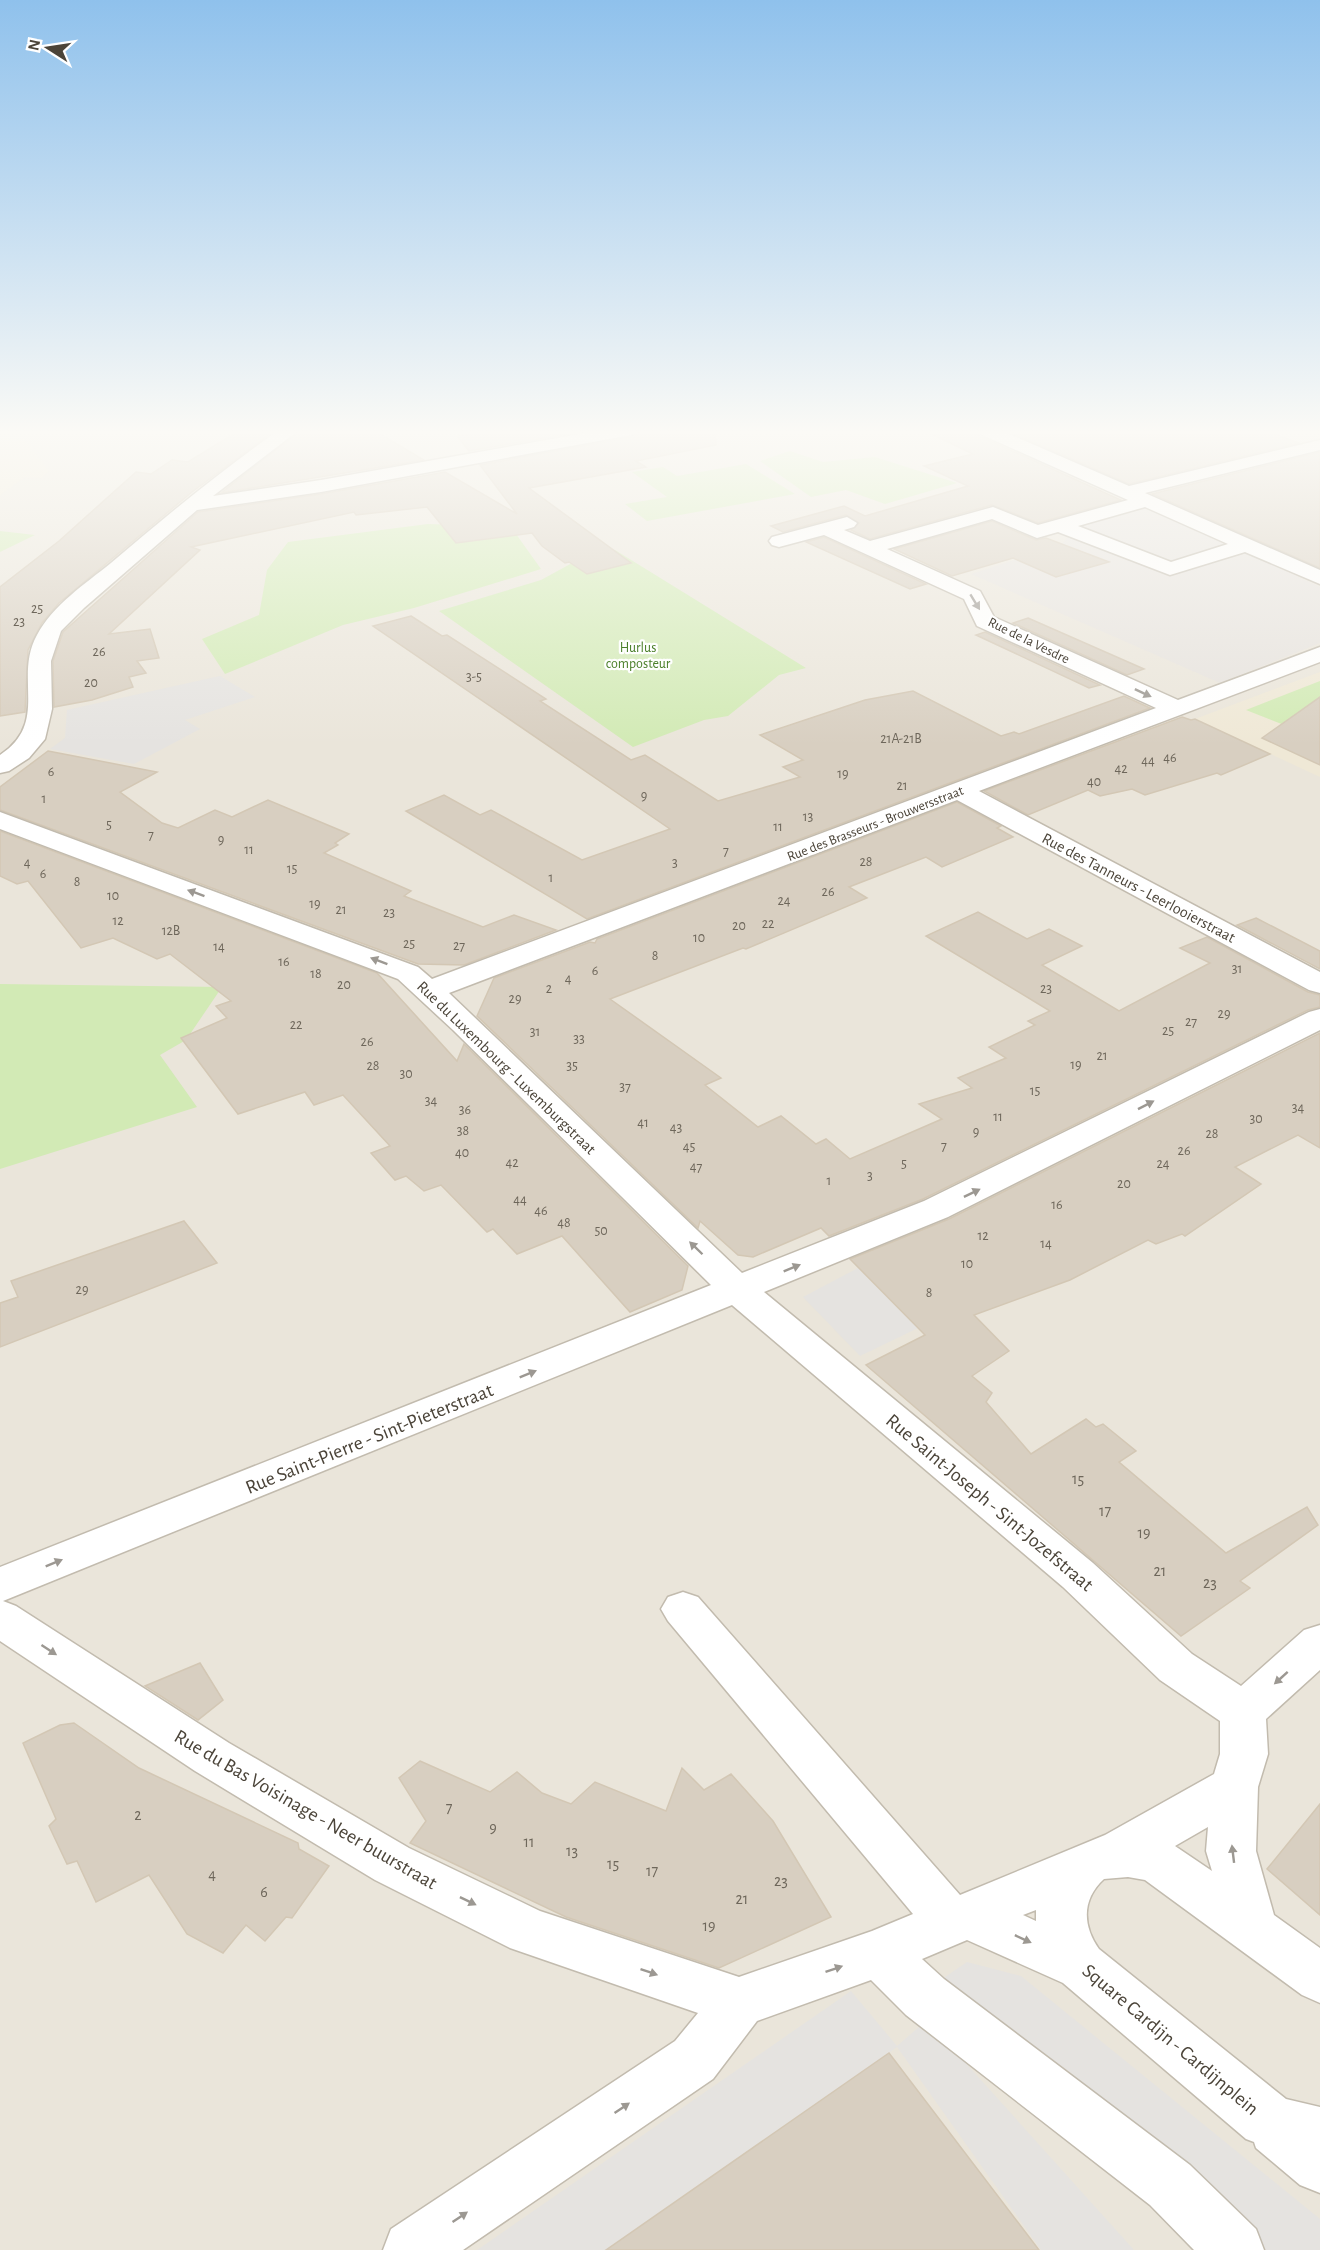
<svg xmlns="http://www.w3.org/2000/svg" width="1320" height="2250" font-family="'Alegreya Sans',sans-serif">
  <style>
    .residential { fill: #eae5da }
    .industrial { fill: #e6e2dd }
    .education { fill: #efe8d6 }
    .green { fill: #d2eab5 }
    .parking { fill: #e5e3e0 }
    .building { fill: #d8cfc1; stroke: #d3c7b4; stroke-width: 1.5 }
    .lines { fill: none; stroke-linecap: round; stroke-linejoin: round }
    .minor-casing { stroke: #c2bbae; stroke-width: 3 }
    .minor { fill: #fff; fill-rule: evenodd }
    .oneway { fill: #9c9892 }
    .labels { text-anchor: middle; stroke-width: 4.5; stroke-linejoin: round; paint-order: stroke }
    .number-label { font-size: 14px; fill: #6e675b }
    .far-street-label { font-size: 14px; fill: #4b4439; stroke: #fff }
    .far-park-label { font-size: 14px; fill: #4a7f2a; stroke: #fff }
    .street-label { font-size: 16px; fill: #4b4439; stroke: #fff }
    .near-number-label { font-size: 16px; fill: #6e675b }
    .near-street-label { font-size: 20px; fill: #4b4439; stroke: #fff }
  </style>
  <rect width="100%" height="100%" fill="#f6f3ec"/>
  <rect class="residential" x="0" y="430" width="1320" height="1820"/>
  <path class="industrial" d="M1148 507 1320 587V643L1220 683 971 574 1061 545 1076 528Z"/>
  <g class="education">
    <path d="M0 430H17L49 471 41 478 25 477 0 495Z"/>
    <path d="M1320 672V777L1195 719Z"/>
  </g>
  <g class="green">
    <path d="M790 451 823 462 875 457 957 483 885 504 846 490 811 497 760 461Z"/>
    <path d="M746 464 795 494 647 521 625 504 667 497 632 472 663 467 677 476Z"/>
    <path d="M428 524 511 527 541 569 414 608 343 625 225 674 202 639 259 615 267 570 288 542Z"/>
    <path d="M0 531 35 535 0 552Z"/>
    <path d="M615 550 806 668 779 675 728 716 704 720 633 747 439 611 541 580 574 562Z"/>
    <path d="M1320 681V739L1246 710Z"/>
    <path d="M0 984 222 987 186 1040 160 1055 197 1107 0 1169Z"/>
  </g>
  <g class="parking">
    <path d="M220 676 255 697 185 720 200 729 134 764 50 749 65 738 67 710Z"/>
    <path d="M858 1268 918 1328 860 1356 803 1297Z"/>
    <path d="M967 1962 1021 1976 1320 2219V2250H1264L1071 2073 942 1979Z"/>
    <path d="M851 1991 897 2046 927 2020 1134 2250H1041L897 2047 606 2250H477Z"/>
  </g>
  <g class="building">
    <path d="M240 430H275L192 492 59 603 42 623 28 650 25 712 0 716V587L59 541 136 472 151 474 172 460 188 462Z"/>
    <path d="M301 430 375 431 424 460 221 493Z"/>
    <path d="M513 430H592L469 451 457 436Z"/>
    <path d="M642 430H715L716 445 636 461 646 467 529 488 631 563 587 574 569 562 565 563 542 546 532 533 456 543 427 507 356 515 354 512 191 547 200 550 109 634 150 629 159 658 137 661 146 673 129 677 133 687 92 700 54 707 53 661 63 632 198 512 321 494 445 472 517 514 480 465 631 437Z"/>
    <path d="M923 430H975L979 436 1121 500 1038 523 992 505 870 539 851 530 859 523 846 515 783 532 771 526 844 506 865 516 968 486 924 466 973 454Z"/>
    <path d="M1005 430H1264L1299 443 1129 484Z"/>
    <path d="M1320 452V568L1152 494Z"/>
    <path d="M992 521 1036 540 1046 538 1109 562 1056 577 1013 558 952 576 894 549Z"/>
    <path d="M824 537 926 584 910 589 806 542Z"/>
    <path d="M411 616 442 636 447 635 546 699 540 701 631 760 645 755 718 801 800 777 783 767 803 760 760 735 865 700 913 691 1001 736 1014 732 1019 734 1124 696 1150 708 587 919 406 811 444 795 480 815 491 810 582 860 670 829 373 626Z"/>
    <path d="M1028 618 1144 669 1127 675 1013 623Z"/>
    <path d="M985 632 1100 685 1089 688 976 635Z"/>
    <path d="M1320 697V765L1262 738Z"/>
    <path d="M1182 717 1191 720 1195 719 1270 754 1221 775 1217 773 1145 795 1132 789 1100 796 1088 790 1028 815 984 791Z"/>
    <path d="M48 751 157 772 120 792 162 823 178 828 215 810 232 817 268 800 349 834 335 843 338 845 324 853 411 891 404 896 483 927 514 915 556 930 464 965 418 964 0 810V787Z"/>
    <path d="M957 802 1001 826 997 828 1013 837 942 867 926 857 849 887 867 898 746 949 743 948 610 999 721 1078 705 1085 758 1127 781 1116 816 1144 826 1139 850 1159 942 1119 919 1104 972 1088 958 1078 1006 1058 989 1047 1035 1025 1028 1021 1050 1011 926 936 978 912 1027 939 1049 929 1082 946 1042 965 1119 1011 1210 963 1180 948 1207 937 1308 992 1320 995V1007L1308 1010 923 1199 829 1236 821 1228 753 1257 738 1255 700 1221 698 1228 477 1016 494 978 590 942 595 943 597 939Z"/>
    <path d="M0 831 377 973 457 1061 464 1044 688 1266 682 1290 630 1312 562 1236 517 1254 493 1229 487 1232 441 1185 424 1191 406 1176 395 1180 371 1153 390 1146 343 1095 314 1105 305 1092 238 1114 181 1038 227 1018 216 1006 231 1001 170 954 157 959 113 938 81 948 28 881 17 884 0 876Z"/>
    <path d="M1256 918 1320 951V969L1237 925Z"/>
    <path d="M1320 1033V1148L1298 1135 1235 1167 1261 1184 1185 1236 1182 1234 1156 1244 1148 1240 1070 1280 974 1315 1009 1351 972 1376 992 1393 986 1402 1031 1454 1086 1419 1096 1427 1103 1424 1136 1451 1119 1462 1226 1553 1307 1507 1318 1525 1240 1581 1250 1588 1181 1636 866 1365 925 1335 850 1259 949 1219Z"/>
    <path d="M184 1221 217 1263 0 1347V1303L18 1297 11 1281Z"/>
    <path d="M200 1663 223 1700 198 1720 145 1686Z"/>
    <path d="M74 1723 139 1768 298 1843 299 1849 329 1866 292 1918 286 1917 265 1941 246 1925 223 1953 187 1934 149 1875 96 1902 77 1861 67 1864 49 1826 56 1819 23 1743 60 1725Z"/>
    <path d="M420 1761 490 1792 517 1772 542 1793 571 1804 595 1782 666 1811 682 1768 704 1790 731 1774 773 1821 831 1917 719 1968 566 1917 410 1843 426 1821 399 1778Z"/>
    <path d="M1320 1804V1915L1267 1869Z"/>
    <path d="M889 2053 1039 2250H606Z"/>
  </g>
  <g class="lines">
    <defs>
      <g id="minor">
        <path d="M279 430H299L213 496 321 480 603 430H640L631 435 321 492 197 510 84 608 61 631 51 661 52 709 45 739 29 758 9 771 0 773V755C50 722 13 678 37 635 53 605 85 584 111 563 166 516 221 471 279 430Z"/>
        <path d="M977 430H1000L1129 486 1320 440V450L1145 493 1320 570V584L1245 552 1170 575 1058 532 1037 538 992 519 887 549 980 591 994 617 1178 700 1320 647V662L979 791 1320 972V993L1309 990 957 800 449 993 742 1273 924 1201 1309 1012 1320 1009V1030L948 1217 764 1292 1093 1563 1192 1654 1241 1686 1304 1630 1320 1625V1670L1266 1719 1268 1754 1258 1787 1256 1851 1274 1915 1320 1948V2003L1302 1995 1145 1880 1128 1877 1104 1879C1082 1899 1082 1925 1099 1949L1286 2099 1320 2107V2193L1300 2185 1256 2148 1254 2142 1246 2139 1063 1983 967 1940 922 1959 944 1979 1190 2165 1256 2229 1264 2250H1194L1150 2205 906 2015 871 1980 757 2021 713 2079 463 2250H383L391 2229 675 2041 698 2013 510 1948 375 1880 195 1771 0 1641V1567L711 1285 453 1030 398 979 0 829V812L418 967 432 979 1156 708 977 626 964 599 824 535 779 547 772 545 769 541 772 537 847 517 857 523 854 527 844 530 870 541 993 507 1038 525 1128 500 980 434ZM1145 507 1228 544 1171 562 1078 526ZM732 1305 1063 1587 1160 1680 1220 1721V1754L1214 1774 1105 1835 960 1895 698 1597 683 1592 668 1597 661 1609 668 1621 913 1914 872 1931 739 1977 540 1911 409 1848 229 1743 16 1606 3 1601ZM1208 1827 1206 1851 1212 1871 1175 1846ZM1036 1910V1921L1023 1915Z"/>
      </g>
    </defs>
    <use href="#minor" class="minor-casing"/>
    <use href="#minor" class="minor"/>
  </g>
  <defs><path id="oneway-solid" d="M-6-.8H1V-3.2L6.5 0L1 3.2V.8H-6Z" transform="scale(1.5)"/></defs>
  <g class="oneway">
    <use href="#oneway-solid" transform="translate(975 602) rotate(59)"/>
    <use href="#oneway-solid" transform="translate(1143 693) rotate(25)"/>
    <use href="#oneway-solid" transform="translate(196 893) rotate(-160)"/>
    <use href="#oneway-solid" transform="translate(379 961) rotate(-159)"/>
    <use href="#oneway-solid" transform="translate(1146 1105) rotate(-27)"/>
    <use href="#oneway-solid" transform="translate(972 1193) rotate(-26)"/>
    <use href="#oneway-solid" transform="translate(696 1248) rotate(-136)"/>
    <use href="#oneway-solid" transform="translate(792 1268) rotate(-22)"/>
    <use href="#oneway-solid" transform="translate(528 1374) rotate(-22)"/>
    <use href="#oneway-solid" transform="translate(54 1563) rotate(-22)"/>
    <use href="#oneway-solid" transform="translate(49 1650) rotate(33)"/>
    <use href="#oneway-solid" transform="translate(1281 1678) rotate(138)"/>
    <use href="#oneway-solid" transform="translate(1233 1854) rotate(-97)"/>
    <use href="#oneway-solid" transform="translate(468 1901) rotate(26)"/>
    <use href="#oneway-solid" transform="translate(1023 1939) rotate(25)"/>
    <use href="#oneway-solid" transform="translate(834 1969) rotate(-19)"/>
    <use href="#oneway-solid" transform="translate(649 1972) rotate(19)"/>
    <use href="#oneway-solid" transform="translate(622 2108) rotate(-34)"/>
    <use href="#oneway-solid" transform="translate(460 2217) rotate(-34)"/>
  </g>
  <linearGradient id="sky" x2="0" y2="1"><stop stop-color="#8fc1ec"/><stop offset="0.58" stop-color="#fbfaf6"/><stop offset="1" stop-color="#fbfaf6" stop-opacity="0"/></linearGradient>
  <rect width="1320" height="745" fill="url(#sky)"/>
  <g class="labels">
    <g class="number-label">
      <text x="37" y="613">25</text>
      <text x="19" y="626">23</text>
      <text x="99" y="656">26</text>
      <text x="474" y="681">3-5</text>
      <text x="91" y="687">20</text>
      <text x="901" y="743">21A-21B</text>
      <text x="1170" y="762">46</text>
      <text x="1148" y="765">44</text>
      <text x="1121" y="773">42</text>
      <text x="51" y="776">6</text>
      <text x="843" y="778">19</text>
      <text x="1094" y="786">40</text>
      <text x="902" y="790">21</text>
      <text x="644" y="800">9</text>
      <text x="44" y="803">1</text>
      <text x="808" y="821">13</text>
      <text x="109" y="829">5</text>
      <text x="778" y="831">11</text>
      <text x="151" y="839">7</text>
      <text x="221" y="844">9</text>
      <text x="249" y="854">11</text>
      <text x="726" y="855">7</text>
      <text x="866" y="866">28</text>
      <text x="27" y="867">4</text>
      <text x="675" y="867">3</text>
      <text x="292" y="873">15</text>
      <text x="43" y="878">6</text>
      <text x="551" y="882">1</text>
      <text x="77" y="886">8</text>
      <text x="828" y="896">26</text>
      <text x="113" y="900">10</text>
      <text x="784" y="905">24</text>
      <text x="315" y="908">19</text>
      <text x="341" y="914">21</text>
      <text x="389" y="917">23</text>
      <text x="118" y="925">12</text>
      <text x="768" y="928">22</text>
      <text x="739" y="930">20</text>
      <text x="171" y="935">12B</text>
      <text x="699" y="942">10</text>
      <text x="409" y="948">25</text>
      <text x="459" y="950">27</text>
      <text x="219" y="951">14</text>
      <text x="655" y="960">8</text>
      <text x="284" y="966">16</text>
      <text x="1237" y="973">31</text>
      <text x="595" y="975">6</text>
      <text x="316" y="978">18</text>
      <text x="568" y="983">4</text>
      <text x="344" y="989">20</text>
      <text x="549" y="993">2</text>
      <text x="1046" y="993">23</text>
      <text x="515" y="1003">29</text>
      <text x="1224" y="1018">29</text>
      <text x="1191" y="1026">27</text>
      <text x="296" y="1029">22</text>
      <text x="1168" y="1035">25</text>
      <text x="535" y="1036">31</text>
      <text x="579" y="1043">33</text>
      <text x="367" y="1046">26</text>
      <text x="1102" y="1060">21</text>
      <text x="1076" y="1069">19</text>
      <text x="373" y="1070">28</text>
      <text x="572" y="1070">35</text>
      <text x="406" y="1078">30</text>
      <text x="625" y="1091">37</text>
      <text x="1035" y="1095">15</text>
      <text x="431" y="1105">34</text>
      <text x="1298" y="1112">34</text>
      <text x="465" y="1114">36</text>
      <text x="998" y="1121">11</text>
      <text x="1256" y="1123">30</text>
      <text x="643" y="1127">41</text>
      <text x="676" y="1132">43</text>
      <text x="463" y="1135">38</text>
      <text x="976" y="1136">9</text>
      <text x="1212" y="1138">28</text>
      <text x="944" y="1150">7</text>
      <text x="689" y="1151">45</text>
      <text x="1184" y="1155">26</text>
      <text x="462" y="1157">40</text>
      <text x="512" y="1167">42</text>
      <text x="904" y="1168">5</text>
      <text x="1163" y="1168">24</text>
      <text x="696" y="1171">47</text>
      <text x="870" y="1180">3</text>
      <text x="829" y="1185">1</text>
      <text x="1124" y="1188">20</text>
      <text x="520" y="1204">44</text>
      <text x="1057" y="1209">16</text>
      <text x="541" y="1215">46</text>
      <text x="564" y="1227">48</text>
      <text x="601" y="1235">50</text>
      <text x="983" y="1240">12</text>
      <text x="1046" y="1248">14</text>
      <text x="967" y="1268">10</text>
      <text x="82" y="1294">29</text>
      <text x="929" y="1297">8</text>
    </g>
    <g class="far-street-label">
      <text transform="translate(1029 640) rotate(26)" y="5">Rue de la Vesdre</text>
      <text transform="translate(875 823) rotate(-21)" y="5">Rue des Brasseurs - Brouwersstraat</text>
    </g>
    <g class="far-park-label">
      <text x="638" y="652">Hurlus<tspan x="638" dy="16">composteur</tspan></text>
    </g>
    <g class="street-label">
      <text transform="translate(1139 887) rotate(28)" y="6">Rue des Tanneurs - Leerlooierstraat</text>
      <text transform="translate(507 1067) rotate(44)" y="6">Rue du Luxembourg - Luxemburgstraat</text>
    </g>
    <g class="near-number-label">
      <text x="1078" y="1484">15</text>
      <text x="1105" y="1516">17</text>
      <text x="1144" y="1538">19</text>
      <text x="1160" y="1576">21</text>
      <text x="1210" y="1588">23</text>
      <text x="449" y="1813">7</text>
      <text x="138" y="1820">2</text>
      <text x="493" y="1833">9</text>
      <text x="529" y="1847">11</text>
      <text x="572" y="1856">13</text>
      <text x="613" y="1869">15</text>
      <text x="652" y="1876">17</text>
      <text x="212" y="1879">4</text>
      <text x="781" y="1886">23</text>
      <text x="264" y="1897">6</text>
      <text x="742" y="1904">21</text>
      <text x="709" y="1931">19</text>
    </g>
    <g class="near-street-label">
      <text transform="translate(369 1438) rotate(-22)" y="7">Rue Saint-Pierre - Sint-Pieterstraat</text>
      <text transform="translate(990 1502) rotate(40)" y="7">Rue Saint-Joseph - Sint-Jozefstraat</text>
      <text transform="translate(306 1809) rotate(30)" y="7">Rue du Bas Voisinage - Neer buurstraat</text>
      <text transform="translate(1171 2039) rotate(40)" y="7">Square Cardijn - Cardijnplein</text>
    </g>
  </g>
  <g transform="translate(48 48) rotate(282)" stroke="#ffffff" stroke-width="4.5" paint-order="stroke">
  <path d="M0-4.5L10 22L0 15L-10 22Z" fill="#4b4439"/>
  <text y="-9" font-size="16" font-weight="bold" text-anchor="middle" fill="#4b4439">N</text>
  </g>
</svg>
